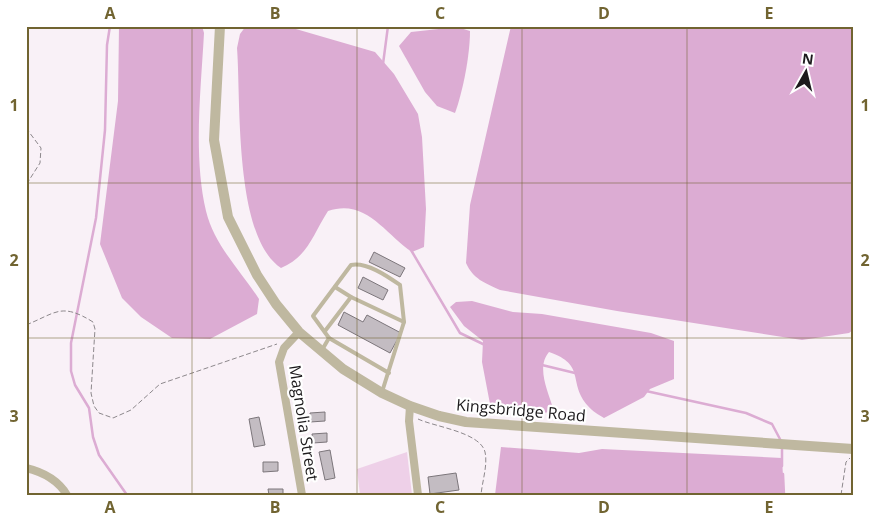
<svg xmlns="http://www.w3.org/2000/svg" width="879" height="521" font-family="'Open Sans',sans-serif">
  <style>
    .green { fill: #eed0e8 }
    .water { fill: #dcacd3 }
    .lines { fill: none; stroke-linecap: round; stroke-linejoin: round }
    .stream { stroke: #dcacd3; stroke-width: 2.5 }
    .building { fill: #c3bcc2; stroke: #7c767b }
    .path { stroke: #8d888c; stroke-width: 1; stroke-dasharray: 5 2.5; stroke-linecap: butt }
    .service { stroke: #bfb8a0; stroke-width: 4 }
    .minor { stroke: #bfb8a0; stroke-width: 8 }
    .tertiary { stroke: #bfb8a0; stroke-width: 10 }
    .grid { fill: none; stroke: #716431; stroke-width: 1; stroke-opacity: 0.55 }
    .labels { text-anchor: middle; stroke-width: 4.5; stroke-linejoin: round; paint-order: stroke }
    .street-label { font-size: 16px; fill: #1c1a1c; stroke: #fff }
    .neatline { fill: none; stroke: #716431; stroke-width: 2 }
    .grid-label { font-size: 16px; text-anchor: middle; font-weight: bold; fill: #716431 }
  </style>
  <rect width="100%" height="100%" fill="#f9f1f7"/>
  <path class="green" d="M407 452 412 495H360L357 469Z"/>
  <g class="water">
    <path d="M119 26H202L204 33C201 89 193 156 206 211 214 245 241 271 259 299L257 314 210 339 172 338 141 317 122 298 100 244 118 101Z"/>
    <path d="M246 26 289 27 375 52 394 74 418 114 422 137 426 209 424 247 412 252C385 234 366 198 328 211 313 234 308 257 281 268 234 237 241 102 237 48L240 34Z"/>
    <path d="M511 26H853V330L849 333 802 340 617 311 500 290C485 283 473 279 466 263L470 205Z"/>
    <path d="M457 27 470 31C470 55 463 91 455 113L437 106 425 92 399 46 411 32Z"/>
    <path d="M472 301 513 312 542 314 651 333 674 341V379L650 389 644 397 604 418C599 415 592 411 588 406 567 382 587 365 549 352 536 367 548 391 553 408L551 412 541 413 490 404 482 362 483 341 464 326 450 307 456 302Z"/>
    <path d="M501 447 579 453 602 449 782 458 784 495H495Z"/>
  </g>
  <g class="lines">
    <g class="stream">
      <path d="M110 26 107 45 105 130 96 218 71 343V371L75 385 89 408 93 437 99 455 127 495"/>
      <path d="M383 64 388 26"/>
      <path d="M411 250 460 333 485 345"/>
      <path d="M542 365 575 373"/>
      <path d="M646 391 746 413 772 424 781 441"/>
      <path d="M782 446V466"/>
      <path d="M783 474 784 495"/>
    </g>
  </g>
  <g class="building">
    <path d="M374 252 405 268 400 277 369 262Z"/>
    <path d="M363 277 388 290 383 300 358 288Z"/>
    <path d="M344 312 363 322 367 315 401 333 390 353 338 325Z"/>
    <path d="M325 412V421L310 422V413Z"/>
    <path d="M259 417 265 445 254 447 249 419Z"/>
    <path d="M327 433V442L313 443 312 434Z"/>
    <path d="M330 450 335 478 325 480 319 452Z"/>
    <path d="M263 462H278V471L263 472Z"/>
    <path d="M456 473 459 490 430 494 428 477Z"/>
    <path d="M268 489H283V495H269Z"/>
  </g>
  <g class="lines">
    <g class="path">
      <path d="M26 128 41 148 40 163 26 185"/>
      <path d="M26 325C56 313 61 302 93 322L95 329 91 393 94 406 99 413 113 418 131 410 160 384 277 344"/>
      <path d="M418 419C435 427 480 432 485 452 488 465 482 482 481 495"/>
      <path d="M841 495 846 462 850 458"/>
    </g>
    <g class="service">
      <path d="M335 287 351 297"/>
      <path d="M325 331 351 297 404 322"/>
      <path d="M329 338 389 373"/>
      <path d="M322 350 329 338 313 316 351 265C367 262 387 276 400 285L404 322 382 392"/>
    </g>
    <g class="minor">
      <path d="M299 332 284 348 279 362 302 495"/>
      <path d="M410 406 409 421 418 495"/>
      <path d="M26 468C43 472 58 480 67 495"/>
    </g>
    <path class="tertiary" d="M220 26 214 140 228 217 257 275 276 304 299 332 343 369 382 393 410 406 439 416 466 422 853 449"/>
  </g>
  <path class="grid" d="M192 26V495M357 26V495M522 26V495M687 26V495M26 183H853M26 338H853"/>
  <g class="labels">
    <g class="street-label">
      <text transform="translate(521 410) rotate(5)" y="6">Kingsbridge Road</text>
      <text transform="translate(304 423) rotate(81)" y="6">Magnolia Street</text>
    </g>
  </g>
  <rect width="879" height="521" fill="none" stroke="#ffffff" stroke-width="55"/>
  <g transform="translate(806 72) rotate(8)" stroke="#ffffff" stroke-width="4" paint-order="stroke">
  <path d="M0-4L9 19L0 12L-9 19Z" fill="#1c1a1c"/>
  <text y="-8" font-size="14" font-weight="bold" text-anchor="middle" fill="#1c1a1c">N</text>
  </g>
  <rect x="28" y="28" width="824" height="466" class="neatline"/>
  <g class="grid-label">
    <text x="110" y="19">A</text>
    <text x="275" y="19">B</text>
    <text x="440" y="19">C</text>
    <text x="604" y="19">D</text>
    <text x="769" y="19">E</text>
    <text x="14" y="111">1</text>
    <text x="865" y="111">1</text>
    <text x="14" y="266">2</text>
    <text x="865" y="266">2</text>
    <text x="14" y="422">3</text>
    <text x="865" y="422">3</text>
    <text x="110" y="513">A</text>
    <text x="275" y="513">B</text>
    <text x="440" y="513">C</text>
    <text x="604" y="513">D</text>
    <text x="769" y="513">E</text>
  </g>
</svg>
